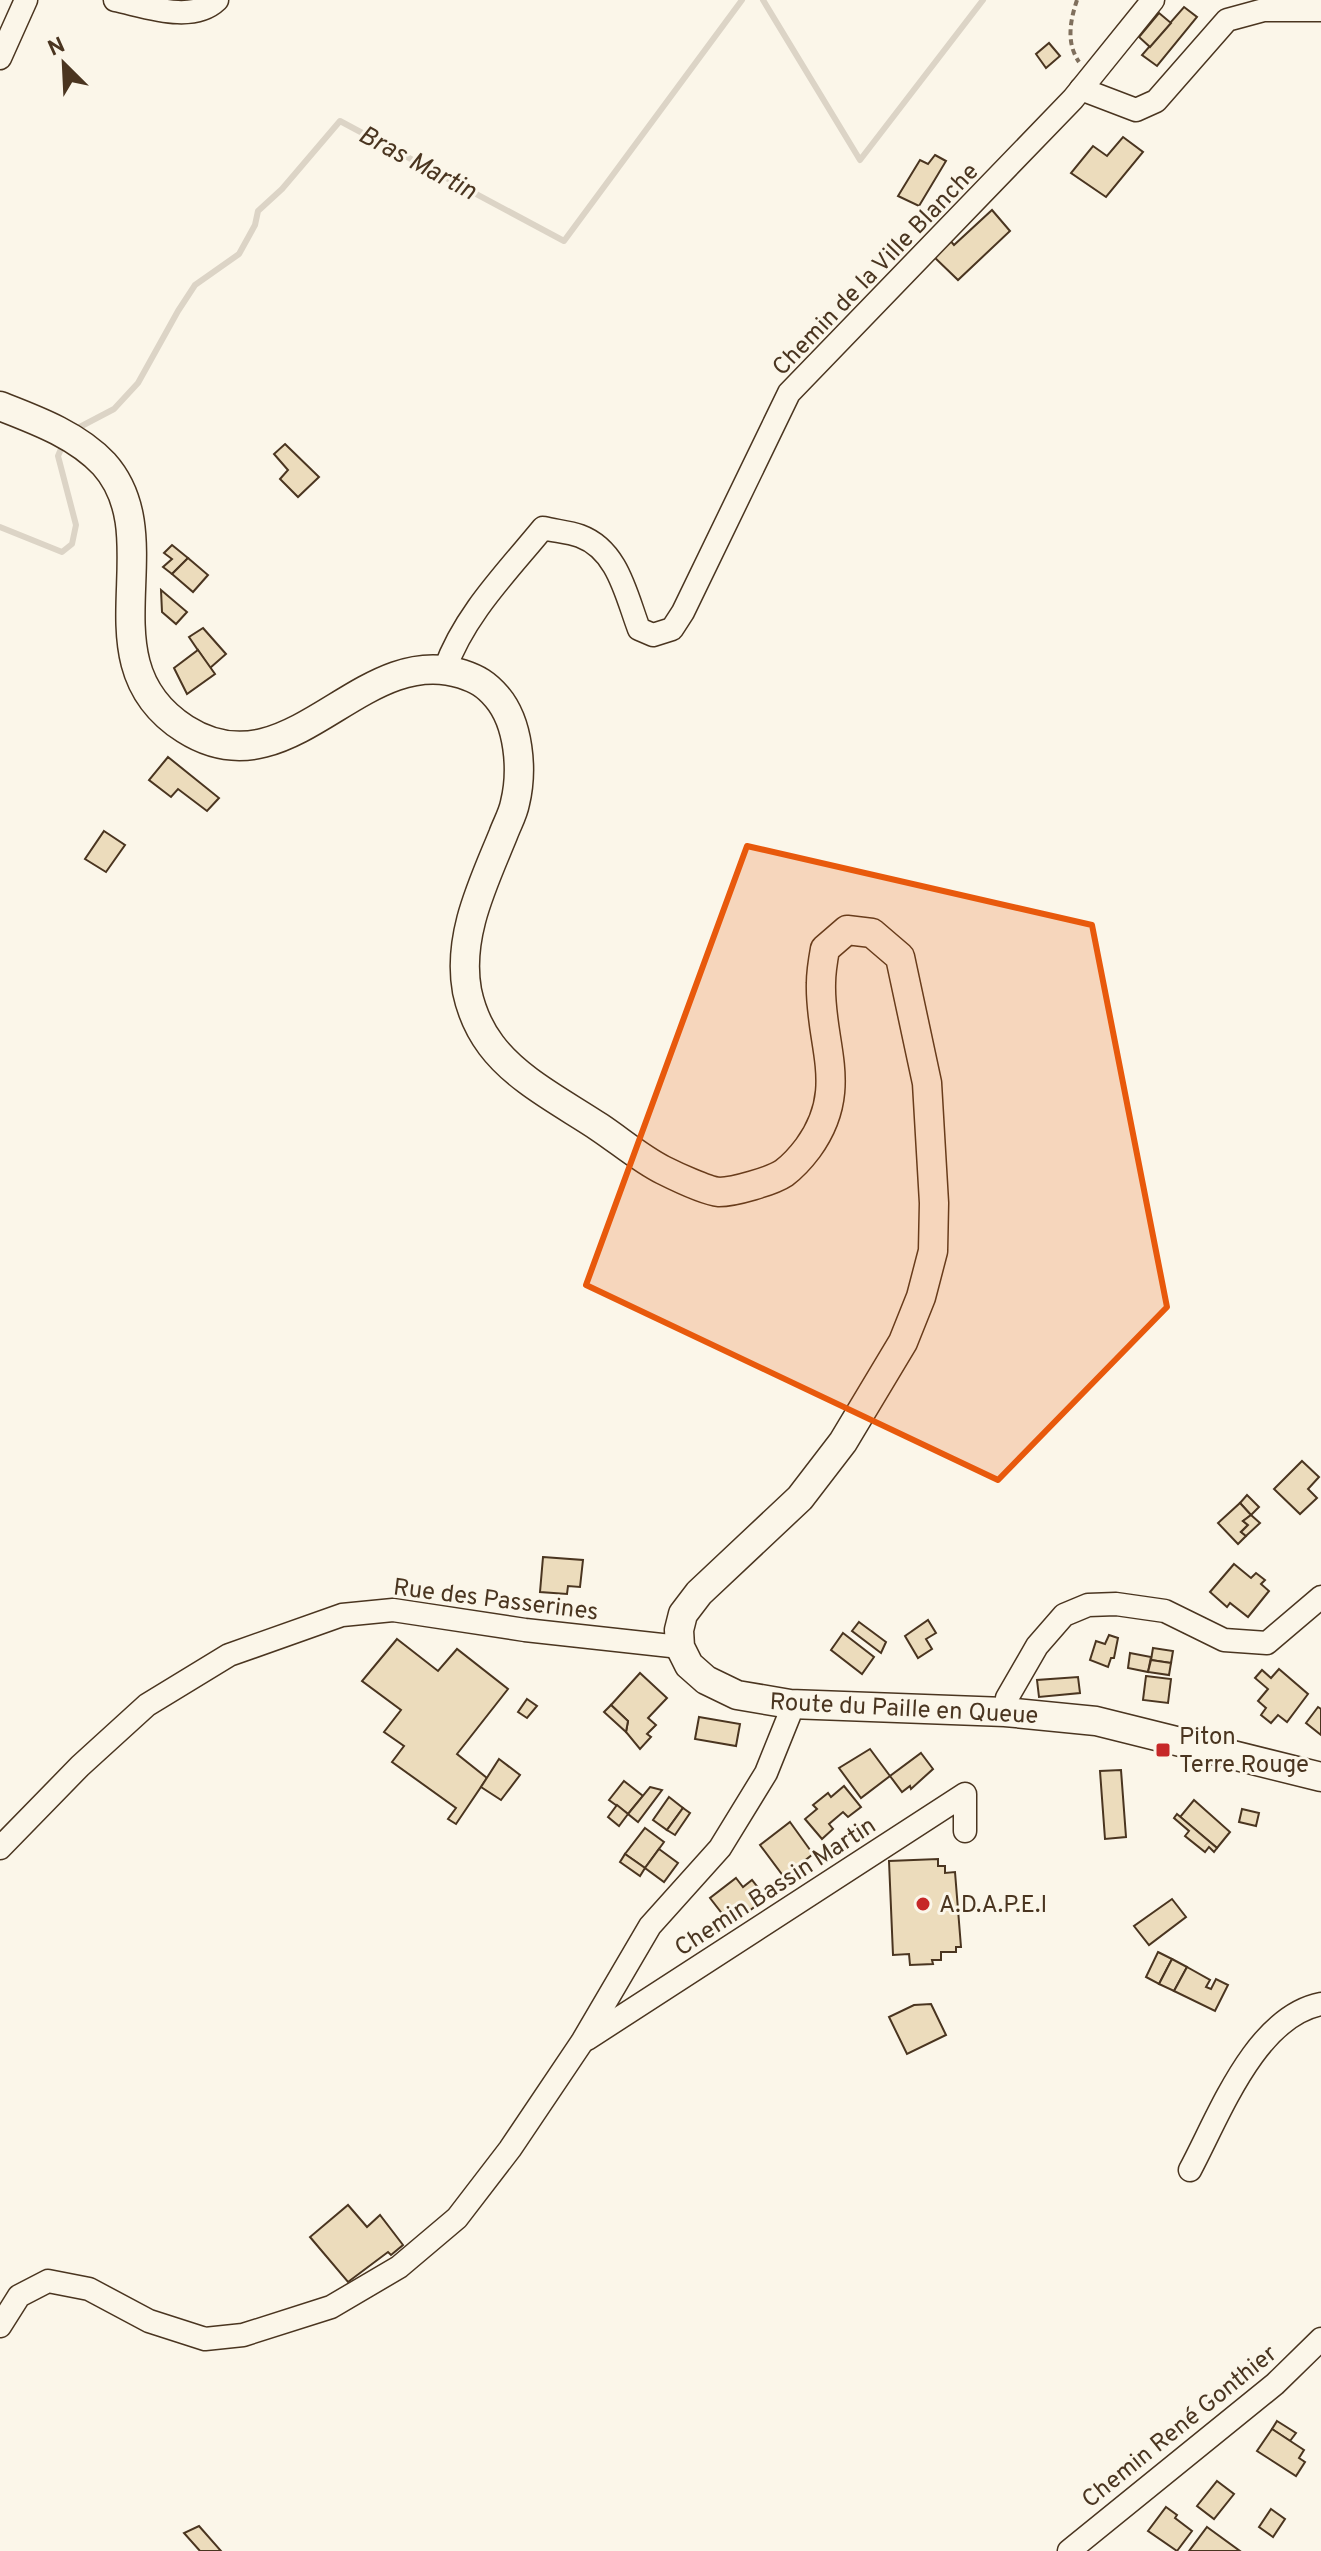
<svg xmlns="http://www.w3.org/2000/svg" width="1321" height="2551" font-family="Overpass,sans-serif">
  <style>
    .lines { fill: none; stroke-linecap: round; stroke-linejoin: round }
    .stream { stroke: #dcd4c6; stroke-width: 6 }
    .building { fill: #ecdcbc; stroke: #4a3520; stroke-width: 2 }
    .minor-casing { stroke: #4a3520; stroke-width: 25 }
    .major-casing { stroke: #4a3520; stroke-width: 31 }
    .path { stroke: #7f6f5c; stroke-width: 4; stroke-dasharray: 6 4; stroke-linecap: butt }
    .minor { stroke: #fbf6e9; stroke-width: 22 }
    .major { stroke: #fbf6e9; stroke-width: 28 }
    .marked { fill: #e8590c; fill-opacity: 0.2; stroke: #e8590c; stroke-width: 6; stroke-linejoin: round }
    .poi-dot { fill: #c62828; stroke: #fbf6e9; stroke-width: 3 }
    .labels { text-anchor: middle; stroke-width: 6; stroke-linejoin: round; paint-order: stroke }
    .street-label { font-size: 24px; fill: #4a3520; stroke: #fbf6e9 }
    .poi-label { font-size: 24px; fill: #4a3520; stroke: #fbf6e9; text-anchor: start }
    .water-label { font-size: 26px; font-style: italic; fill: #4a3520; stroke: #fbf6e9 }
  </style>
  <rect width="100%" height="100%" fill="#fbf6e9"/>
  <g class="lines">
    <g class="stream">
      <path d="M763 0 860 160 983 0"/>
      <path d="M74 430 114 409 138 383 178 311 195 285 239 254 255 225 258 211 282 189 340 121 564 241 742 0"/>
      <path d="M0 527 62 552 72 544 76 525 58 456 64 442"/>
    </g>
  </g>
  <g class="building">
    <path d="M1184 7 1197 17 1157 66 1142 55Z"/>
    <path d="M1159 13 1171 23 1150 47 1139 37Z"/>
    <path d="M1049 43 1060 56 1046 68 1036 54Z"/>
    <path d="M1123 137 1143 152 1106 197 1071 173 1093 146 1107 156Z"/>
    <path d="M935 155 946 161 919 206 898 196 920 160 928 164Z"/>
    <path d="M992 210 1010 231 958 280 932 255 948 238 954 245Z"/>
    <path d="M285 444 319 477 298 497 280 479 288 470 274 454Z"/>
    <path d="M172 545 188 558 172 574 163 567 172 559 164 553Z"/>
    <path d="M188 558 208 575 193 592 172 574Z"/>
    <path d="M161 590 187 612 176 624 162 612Z"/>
    <path d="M203 628 226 654 210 668 189 637Z"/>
    <path d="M198 650 215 674 187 694 174 668Z"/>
    <path d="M168 757 219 798 207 811 178 789 171 797 149 780Z"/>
    <path d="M104 831 125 845 106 872 85 859Z"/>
    <path d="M1302 1461 1319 1477 1308 1489 1317 1498 1300 1514 1274 1489Z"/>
    <path d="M1247 1495 1259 1507 1251 1515 1240 1503Z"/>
    <path d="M1240 1503 1251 1515 1243 1521 1248 1525 1241 1532 1246 1536 1238 1544 1218 1523Z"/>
    <path d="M1251 1515 1260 1523 1246 1536 1241 1532 1248 1525 1243 1521Z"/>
    <path d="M543 1557 583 1560 580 1587 568 1586 567 1594 540 1592Z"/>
    <path d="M1234 1564 1251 1578 1256 1573 1265 1580 1261 1584 1269 1591 1248 1617 1230 1603 1227 1607 1210 1592Z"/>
    <path d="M928 1620 936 1633 926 1639 932 1649 918 1658 905 1636Z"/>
    <path d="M859 1622 886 1642 881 1653 852 1631Z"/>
    <path d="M843 1633 874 1657 862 1674 831 1650Z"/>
    <path d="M1109 1635 1118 1638 1114 1658H1111L1108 1667 1090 1660 1096 1641 1105 1644Z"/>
    <path d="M397 1639 438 1671 457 1649 508 1689 457 1754 487 1778 456 1824 448 1819 456 1808 392 1762 404 1746 384 1732 401 1710 362 1681Z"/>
    <path d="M1153 1648 1173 1651 1171 1663 1151 1660Z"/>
    <path d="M1130 1653 1151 1657 1148 1672 1128 1668Z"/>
    <path d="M1151 1660 1171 1663 1169 1675 1148 1672Z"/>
    <path d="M1279 1669 1308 1694 1287 1722 1278 1715 1271 1723 1261 1715 1266 1708 1258 1701 1268 1689 1255 1678 1262 1670 1271 1678Z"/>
    <path d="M640 1673 667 1698 648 1718 656 1725 647 1734 651 1737 640 1749 626 1732 628 1721 611 1705Z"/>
    <path d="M1146 1676 1171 1679 1168 1703 1143 1700Z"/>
    <path d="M1078 1677 1080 1693 1039 1697 1037 1680Z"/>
    <path d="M527 1699 537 1706 527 1718 518 1712Z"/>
    <path d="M611 1705 628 1721 626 1732 604 1712Z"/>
    <path d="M1318 1707 1321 1709V1735L1306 1723Z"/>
    <path d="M699 1717 740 1724 736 1746 695 1739Z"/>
    <path d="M870 1749 890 1776 861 1798 839 1768Z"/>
    <path d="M921 1753 933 1769 911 1789 910 1786 902 1792 890 1776Z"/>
    <path d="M499 1759 520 1775 501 1800 481 1787Z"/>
    <path d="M1121 1770 1126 1837 1105 1839 1100 1771Z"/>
    <path d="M624 1781 643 1796 628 1814 609 1800Z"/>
    <path d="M844 1786 861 1807 848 1817 843 1812 829 1824 833 1829 822 1839 805 1819 817 1809 813 1805 828 1793 831 1797Z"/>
    <path d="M650 1787 662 1790 638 1822 628 1814Z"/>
    <path d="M669 1797 683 1808 667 1830 653 1820Z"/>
    <path d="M1194 1800 1230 1832 1217 1848 1180 1817Z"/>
    <path d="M617 1805 628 1814 619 1826 608 1817Z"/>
    <path d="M683 1808 690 1813 675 1835 667 1830Z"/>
    <path d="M1242 1809 1259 1813 1256 1826 1239 1822Z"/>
    <path d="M1177 1814 1217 1848 1214 1852 1209 1847 1205 1852 1185 1836 1189 1831 1174 1818Z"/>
    <path d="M790 1822 813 1854 784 1877 760 1845Z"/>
    <path d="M645 1828 664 1842 645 1868 625 1854Z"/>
    <path d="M659 1849 678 1863 664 1882 645 1868Z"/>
    <path d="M625 1854 645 1868 640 1876 620 1862Z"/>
    <path d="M938 1859V1866H945V1873L955 1872 961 1947H956V1952H941V1960H932L933 1964 910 1965 909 1954 893 1955 889 1861Z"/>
    <path d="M736 1878 743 1887 752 1880 766 1898 731 1925 710 1898Z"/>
    <path d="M1172 1899 1186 1917 1149 1945 1134 1926Z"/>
    <path d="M1158 1952 1172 1959 1159 1984 1146 1977Z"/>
    <path d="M1172 1959 1187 1967 1174 1991 1159 1984Z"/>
    <path d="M1187 1967 1210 1980 1206 1987 1211 1989 1216 1979 1228 1985 1215 2011 1174 1991Z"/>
    <path d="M931 2004 946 2035 907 2054 889 2017 914 2005Z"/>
    <path d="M348 2205 367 2227 380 2215 403 2245 391 2255 388 2252 348 2282 310 2237Z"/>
    <path d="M1277 2421 1296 2433 1290 2441 1272 2429Z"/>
    <path d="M1272 2429 1304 2450 1299 2458 1305 2462 1296 2476 1257 2451Z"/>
    <path d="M1217 2481 1234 2494 1214 2519 1197 2506Z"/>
    <path d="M1166 2507 1177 2515 1175 2518 1192 2531 1177 2551 1148 2531Z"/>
    <path d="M1271 2509 1285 2519 1273 2537 1259 2527Z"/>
    <path d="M199 2526 221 2551H200L184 2533Z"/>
    <path d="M1207 2527 1240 2551H1189Z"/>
  </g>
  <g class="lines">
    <defs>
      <g id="minor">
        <path d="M115 0C145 6 192 24 217 0"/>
        <path d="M0 58 26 0"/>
        <path d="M1081 89 1136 110 1156 101 1227 20 1264 10H1321"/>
        <path d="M445 669C464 615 507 572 543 528 555 531 569 532 580 536 618 550 626 595 639 629L653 635 672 629 683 612 789 393 1073 99 1153 0"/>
        <path d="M1005 1712 1007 1698 1037 1646 1064 1615 1088 1605 1116 1604 1165 1611 1224 1640 1267 1643 1321 1597"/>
        <path d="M0 1848 80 1766 147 1705 229 1655 342 1615 393 1610 525 1630 680 1647"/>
        <path d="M587 2039 965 1794V1831"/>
        <path d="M1190 2170C1219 2116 1255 2017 1321 2004"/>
        <path d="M0 2326 19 2296 48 2281 89 2289 149 2321 205 2339 243 2335 331 2307 399 2267 457 2218 510 2149 582 2042 650 1926 720 1848 766 1773 789 1716 790 1704"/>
        <path d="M1069 2551 1275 2384 1321 2339"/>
      </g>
      <path id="major" d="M0 406C36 420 77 435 104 464 172 540 80 662 185 729 290 796 360 641 462 674 477 679 486 684 497 697 519 723 523 770 515 803 513 814 507 824 503 835 483 884 457 936 467 991 471 1010 479 1029 491 1045 517 1080 563 1103 599 1127 620 1141 641 1159 663 1170 675 1176 707 1191 719 1192 734 1192 772 1181 784 1173 792 1167 802 1156 808 1148 851 1089 819 1044 821 983 821 972 823 960 825 949L847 930 872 933 900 957 927 1083 934 1203 933 1251 921 1297 903 1342 843 1442 800 1498 699 1593 683 1614 679 1630 680 1647 689 1665 706 1680 737 1695 790 1704 1005 1712 1096 1721 1321 1777"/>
    </defs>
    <use href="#minor" class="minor-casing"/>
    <use href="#major" class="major-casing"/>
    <path class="path" d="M1077 0C1070 21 1066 43 1079 62"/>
    <use href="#minor" class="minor"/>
    <use href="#major" class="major"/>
  </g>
  <path class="marked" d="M747 846 1092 925 1167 1307 998 1480 586 1285Z"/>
  <g class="poi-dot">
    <rect x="1155" y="1742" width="16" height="16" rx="4"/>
    <circle cx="923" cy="1904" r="8"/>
  </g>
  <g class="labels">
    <g class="street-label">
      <text transform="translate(875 269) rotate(-46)" y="8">Chemin de la Ville Blanche</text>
      <text transform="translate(496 1599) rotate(7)" y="8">Rue des Passerines</text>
      <text transform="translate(904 1708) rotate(3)" y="8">Route du Paille en Queue</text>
      <text transform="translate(775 1886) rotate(-33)" y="8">Chemin Bassin Martin</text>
      <text transform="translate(1179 2426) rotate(-39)" y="8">Chemin René Gonthier</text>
    </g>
    <g class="poi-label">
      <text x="1179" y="1744">Piton<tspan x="1179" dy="28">Terre Rouge</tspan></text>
      <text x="939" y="1912">A.D.A.P.E.I</text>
    </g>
    <g class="water-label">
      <text transform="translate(418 162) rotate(28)" y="9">Bras Martin</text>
    </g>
  </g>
  <g transform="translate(64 64) rotate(336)" stroke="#fbf6e9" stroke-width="6" paint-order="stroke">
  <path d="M0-6L14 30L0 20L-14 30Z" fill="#4a3520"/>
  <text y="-12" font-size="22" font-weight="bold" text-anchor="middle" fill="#4a3520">N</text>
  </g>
</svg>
